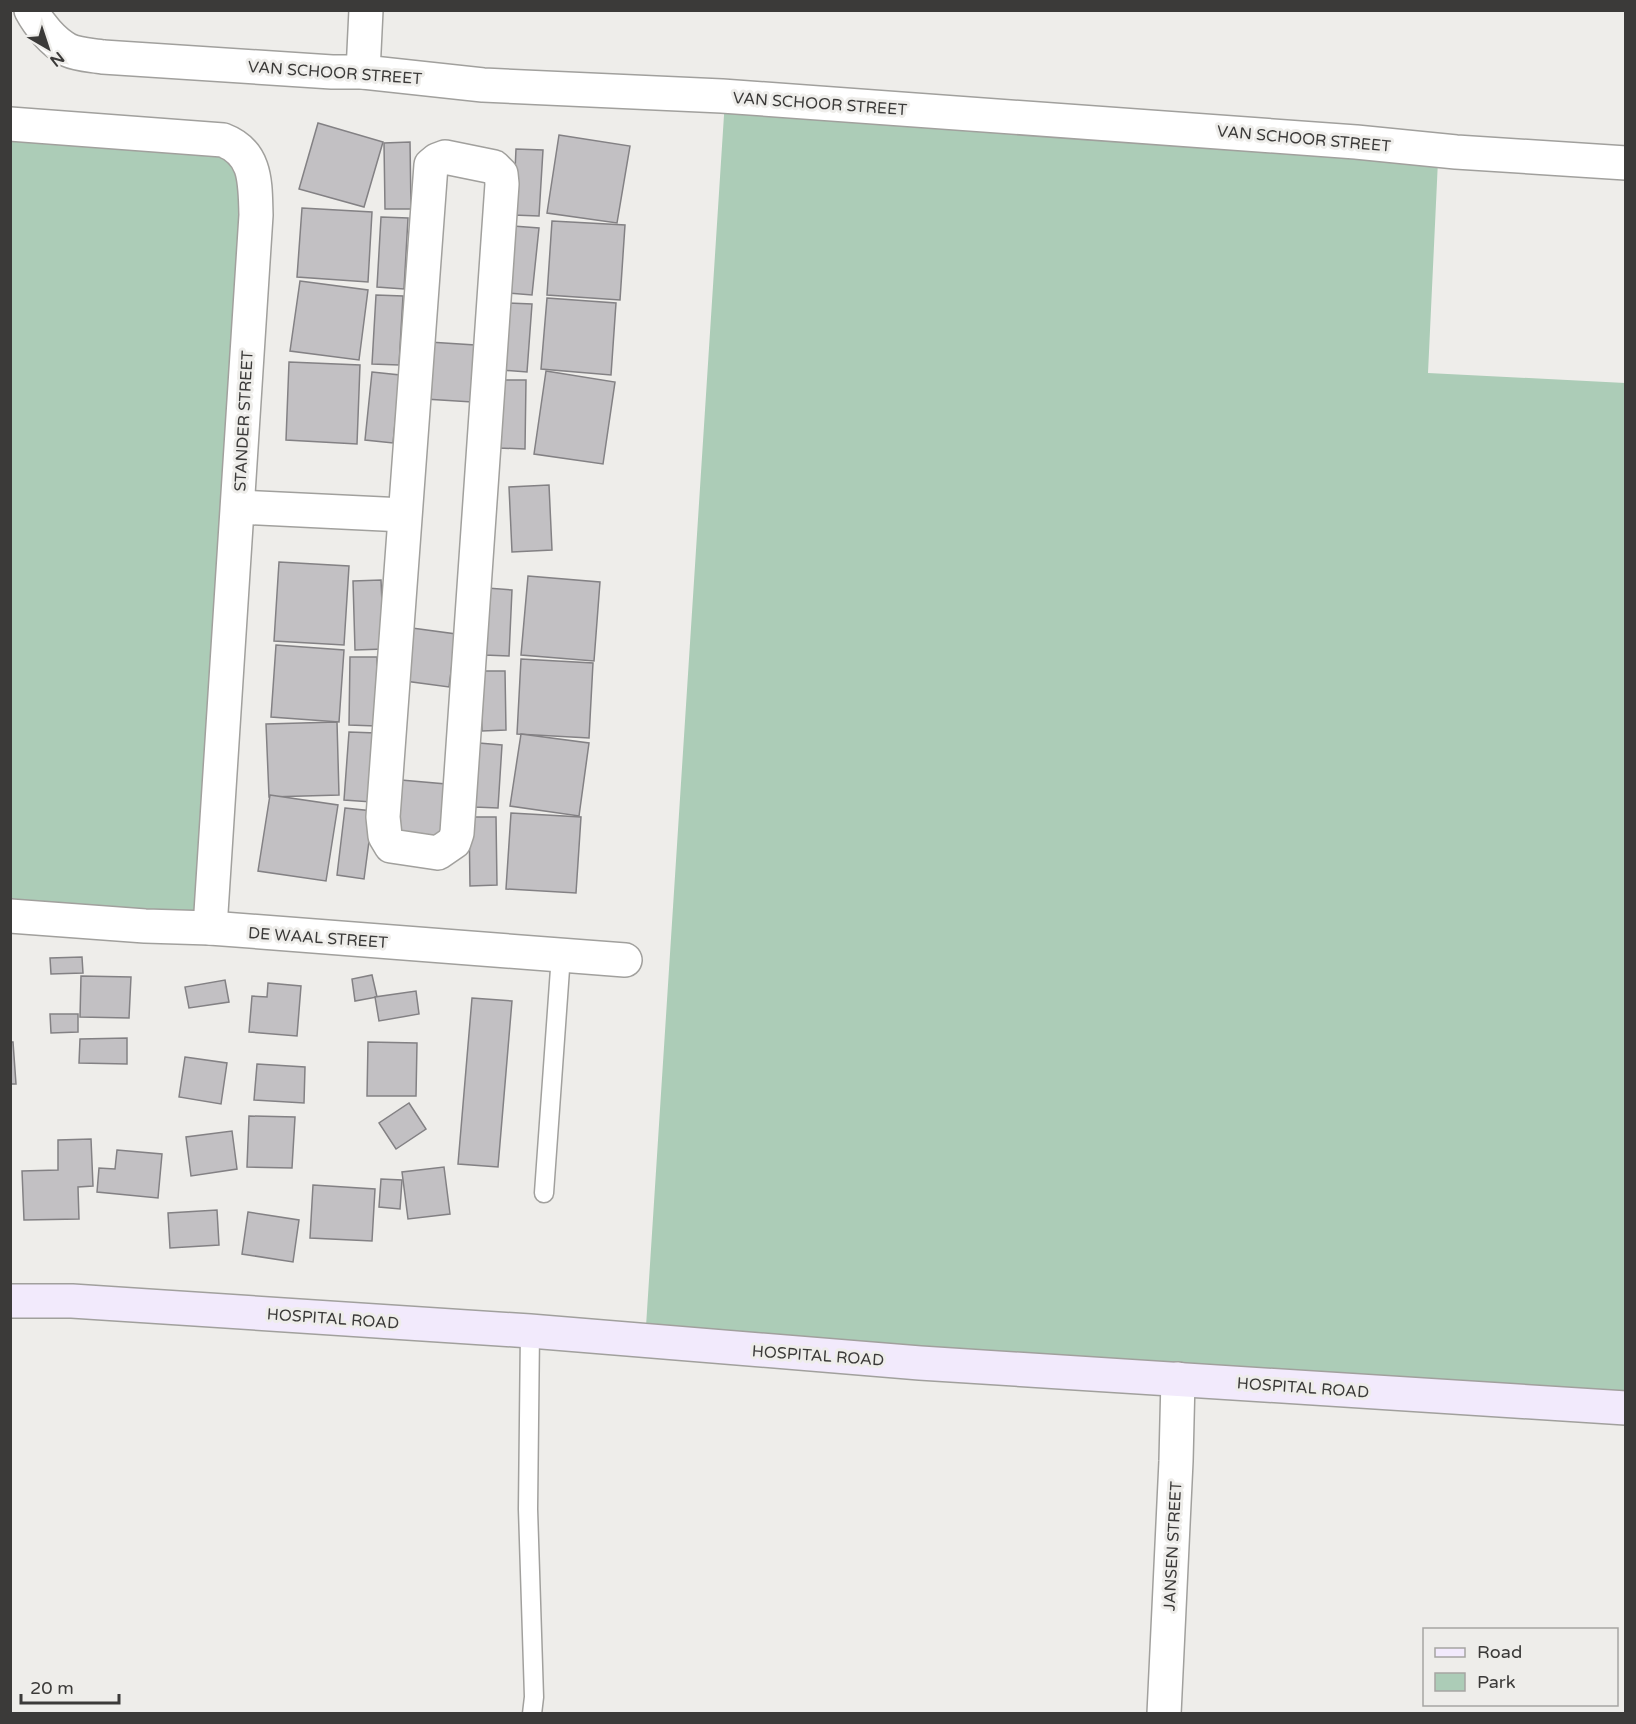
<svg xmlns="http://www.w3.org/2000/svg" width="1636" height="1724" font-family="'Varela Round',sans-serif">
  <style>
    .green { fill: #acccb7 }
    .building { fill: #c2c0c3; stroke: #838184; stroke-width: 1.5 }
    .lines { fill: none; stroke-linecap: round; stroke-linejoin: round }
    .lane-casing { stroke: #a1a09d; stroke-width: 21 }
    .street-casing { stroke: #a1a09d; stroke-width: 36 }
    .secondary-casing { stroke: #a1a09d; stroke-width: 36 }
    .lane { stroke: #fff; stroke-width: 18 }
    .street { stroke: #fff; stroke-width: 33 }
    .secondary { stroke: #f2eafc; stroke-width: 33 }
    .labels { text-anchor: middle; stroke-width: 6; stroke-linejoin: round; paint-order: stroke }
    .street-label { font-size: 16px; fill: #3b3a39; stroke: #eeedea }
  </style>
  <rect width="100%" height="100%" fill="#eeedea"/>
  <g class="green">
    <path d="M726 84 1439 139 1428 373 1625 383V1407L645 1342Z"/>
    <path d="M10 125 243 149 206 917 11 906Z"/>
  </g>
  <g class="building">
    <path d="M318 123 383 142 364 207 299 189Z"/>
    <path d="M559 135 630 146 617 223 547 213Z"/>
    <path d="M410 142 411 209H385L384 143Z"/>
    <path d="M516 149 543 150 539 216 513 215Z"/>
    <path d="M302 208 372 212 368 282 297 277Z"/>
    <path d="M381 217 408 218 404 289 377 287Z"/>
    <path d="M552 221 625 225 620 300 547 295Z"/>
    <path d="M513 226 539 228 532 295 507 293Z"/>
    <path d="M300 281 368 290 359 360 290 351Z"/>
    <path d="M376 295 403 296 399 365 372 364Z"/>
    <path d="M547 298 616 303 611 375 541 369Z"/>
    <path d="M507 303 532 304 527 372 502 370Z"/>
    <path d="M429 342 475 345 472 402 425 399Z"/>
    <path d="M289 362 360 365 357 444 286 440Z"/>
    <path d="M546 371 615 382 603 464 534 454Z"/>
    <path d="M372 372 400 375 393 443 365 440Z"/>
    <path d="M500 380H526L525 449 499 448Z"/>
    <path d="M549 485 552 550 512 552 509 487Z"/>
    <path d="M279 562 349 566 344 645 274 641Z"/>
    <path d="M528 576 600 582 594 661 521 655Z"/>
    <path d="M381 580 384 649 355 650 353 581Z"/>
    <path d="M487 588 512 590 509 656 484 655Z"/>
    <path d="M412 628 456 634 449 687 405 681Z"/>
    <path d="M276 645 344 650 339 722 271 717Z"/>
    <path d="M350 657H377L376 726 349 725Z"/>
    <path d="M521 659 593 663 589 738 517 734Z"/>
    <path d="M480 671H505L506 730 482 731Z"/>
    <path d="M337 722 339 795 269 797 266 724Z"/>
    <path d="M349 732 376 733 372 802 344 800Z"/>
    <path d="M521 734 589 743 579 816 510 806Z"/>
    <path d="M479 743 502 745 498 808 474 807Z"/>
    <path d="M401 780 446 784 442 839 397 836Z"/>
    <path d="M270 795 338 805 326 881 258 871Z"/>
    <path d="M345 808 373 811 364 879 337 875Z"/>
    <path d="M511 813 581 817 576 893 506 889Z"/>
    <path d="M469 817H496L497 885 470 886Z"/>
    <path d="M82 957 83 973 51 974 50 958Z"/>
    <path d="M372 975 377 997 355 1001 352 979Z"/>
    <path d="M81 976 131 977 129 1018 80 1017Z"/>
    <path d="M225 980 229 1002 189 1008 185 987Z"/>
    <path d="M268 983 301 986 297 1036 249 1032 252 996 267 997Z"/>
    <path d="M416 991 419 1014 379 1021 375 997Z"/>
    <path d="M472 998 512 1001 498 1167 458 1164Z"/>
    <path d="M50 1014H78V1032L51 1033Z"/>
    <path d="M127 1038V1064L79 1063 80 1039Z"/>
    <path d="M10 1042H13L16 1084H10Z"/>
    <path d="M368 1042 417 1043 416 1096H367Z"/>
    <path d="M185 1057 227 1063 221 1104 179 1097Z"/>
    <path d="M257 1064 305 1067 304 1103 254 1100Z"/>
    <path d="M409 1103 426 1129 396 1149 379 1123Z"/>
    <path d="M249 1116 295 1117 292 1168 247 1167Z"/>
    <path d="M232 1131 237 1169 191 1176 186 1137Z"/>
    <path d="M91 1139 93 1186 78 1187 79 1219 24 1220 22 1171 58 1170V1140Z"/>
    <path d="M117 1150 162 1154 158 1198 97 1192 99 1168 115 1169Z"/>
    <path d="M444 1167 450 1214 408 1219 402 1172Z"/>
    <path d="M381 1179 402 1180 400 1209 379 1207Z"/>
    <path d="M313 1185 375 1189 372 1241 310 1238Z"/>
    <path d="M217 1210 219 1245 170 1248 168 1213Z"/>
    <path d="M248 1212 299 1220 293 1262 242 1254Z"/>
  </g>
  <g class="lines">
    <defs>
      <g id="lane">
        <path d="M544 1193 561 955"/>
        <path d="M530 1331 528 1509 534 1697 532 1714"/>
      </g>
      <g id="street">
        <path d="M31 10C39 25 53 42 68 50 79 55 92 55 103 57L332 72H363L483 85 722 96 1356 142 1456 152 1626 163"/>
        <path d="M363 72 366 10"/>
        <path d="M10 124 223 140C257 153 255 183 256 215L210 928"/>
        <path d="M445 157 494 167 501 174 502 184 457 833 454 842 438 853 391 846 385 836 383 817 431 165 437 160Z"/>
        <path d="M238 507 404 515"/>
        <path d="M10 916 145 926 210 928 625 960"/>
        <path d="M1164 1714 1176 1461 1178 1379"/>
      </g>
      <path id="secondary" d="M10 1301H72L530 1331 920 1363 1626 1408"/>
    </defs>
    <use href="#lane" class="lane-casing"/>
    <use href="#street" class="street-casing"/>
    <use href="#secondary" class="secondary-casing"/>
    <use href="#lane" class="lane"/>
    <use href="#street" class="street"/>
    <use href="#secondary" class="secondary"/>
  </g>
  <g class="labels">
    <g class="street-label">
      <text transform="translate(335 72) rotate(4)" y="6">VAN SCHOOR STREET</text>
      <text transform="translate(820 103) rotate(4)" y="6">VAN SCHOOR STREET</text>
      <text transform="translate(1304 138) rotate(5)" y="6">VAN SCHOOR STREET</text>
      <text transform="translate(243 421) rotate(-87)" y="6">STANDER STREET</text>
      <text transform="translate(318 937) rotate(4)" y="6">DE WAAL STREET</text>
      <text transform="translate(333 1318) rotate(4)" y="6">HOSPITAL ROAD</text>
      <text transform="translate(818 1355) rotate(4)" y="6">HOSPITAL ROAD</text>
      <text transform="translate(1303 1387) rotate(4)" y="6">HOSPITAL ROAD</text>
      <text transform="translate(1172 1546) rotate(-87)" y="6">JANSEN STREET</text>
    </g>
  </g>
  <rect width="1636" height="1724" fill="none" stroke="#3b3a39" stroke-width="24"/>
  <rect x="1423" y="1628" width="195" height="78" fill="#eeedea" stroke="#a6a5a3" stroke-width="1.5"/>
  <rect x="1435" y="1648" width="30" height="9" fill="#f2eafc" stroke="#a6a5a3" stroke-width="1.5"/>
  <text x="1477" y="1658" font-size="18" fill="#3b3a39">Road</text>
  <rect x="1435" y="1673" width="30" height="18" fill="#acccb7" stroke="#a6a5a3" stroke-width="1.5"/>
  <text x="1477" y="1688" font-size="18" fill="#3b3a39">Park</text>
  <g transform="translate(48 48) rotate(141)" stroke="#eeedea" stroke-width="4.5" paint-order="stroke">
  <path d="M0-4.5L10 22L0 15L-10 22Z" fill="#3b3a39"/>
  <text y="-9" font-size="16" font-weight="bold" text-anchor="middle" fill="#3b3a39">N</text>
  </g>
  <path d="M21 1694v9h98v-9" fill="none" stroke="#3b3a39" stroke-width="3"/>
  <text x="30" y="1694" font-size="18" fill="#3b3a39" stroke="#eeedea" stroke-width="4.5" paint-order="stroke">20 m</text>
</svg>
